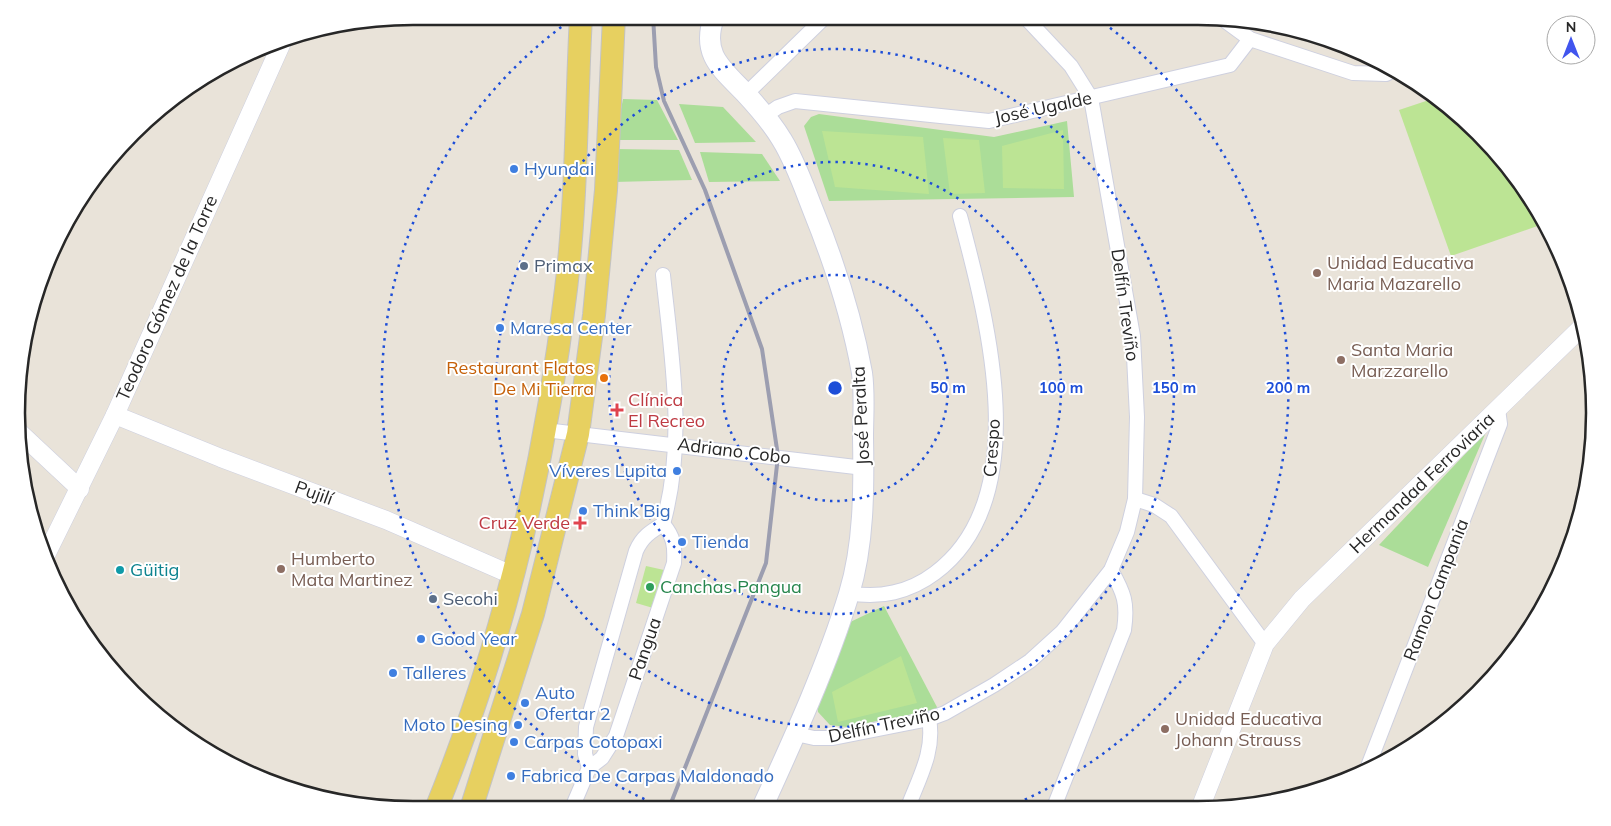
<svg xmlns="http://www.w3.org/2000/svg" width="1611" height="826" font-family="Mulish,sans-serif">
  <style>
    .green { fill: #abdd98 }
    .pitch { fill: #bce494 }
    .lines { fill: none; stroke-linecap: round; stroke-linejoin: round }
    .minor-casing { stroke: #ced0df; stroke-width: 16 }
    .tertiary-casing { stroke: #ced0df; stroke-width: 19 }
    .secondary-casing { stroke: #ced0df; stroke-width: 22 }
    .primary-casing { stroke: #c3c3c3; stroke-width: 24 }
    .minor { stroke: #fff; stroke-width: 14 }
    .tertiary { stroke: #fff; stroke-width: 18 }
    .secondary { stroke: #fff; stroke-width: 20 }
    .primary { stroke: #e7d060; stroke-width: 22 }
    .rail { stroke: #9c9eb0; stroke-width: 4 }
    .ring { fill: none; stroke: #1d4ed8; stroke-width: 2.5; stroke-dasharray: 2.5 5 }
    .shop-dot { fill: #3f7fe0; stroke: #fff; stroke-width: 2 }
    .service-dot { fill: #5c6f8a; stroke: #fff; stroke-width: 2 }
    .education-dot { fill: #8d6e63; stroke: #fff; stroke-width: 2 }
    .food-dot { fill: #e8710a; stroke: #fff; stroke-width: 2 }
    .health-dot { fill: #e0444e; stroke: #fff; stroke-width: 2 }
    .culture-dot { fill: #0f9aa8; stroke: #fff; stroke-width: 2 }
    .leisure-dot { fill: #2e9e5b; stroke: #fff; stroke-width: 2 }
    .labels { text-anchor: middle; stroke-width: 4; stroke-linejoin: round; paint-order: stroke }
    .street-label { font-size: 18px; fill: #272727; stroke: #fff }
    .shop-label { font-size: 18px; fill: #366cbe; stroke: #fff; text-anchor: start }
    .education-label { font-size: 18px; fill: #785e54; stroke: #fff; text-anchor: start }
    .service-label { font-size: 18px; fill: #4e5e75; stroke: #fff; text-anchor: start }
    .food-label { font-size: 18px; fill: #c56008; stroke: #fff; text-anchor: end }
    .health-label { font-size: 18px; fill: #be3a42; stroke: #fff; text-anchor: start }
    .culture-label { font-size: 18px; fill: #0d838f; stroke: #fff; text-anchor: start }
    .leisure-label { font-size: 18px; fill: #27864d; stroke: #fff; text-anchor: start }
    .rim { fill: none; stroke: #272727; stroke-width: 2.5 }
    .centre { fill: #1d4ed8; stroke: #fff; stroke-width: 2.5 }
    .ring-label { font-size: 15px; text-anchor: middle; font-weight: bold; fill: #1d4ed8; stroke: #fff; stroke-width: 4; stroke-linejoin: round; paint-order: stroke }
  </style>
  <rect width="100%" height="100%" fill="#e9e3d9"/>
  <g class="green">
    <path d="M623 99 657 100 678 140H615Z"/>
    <path d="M679 104 723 107 756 142 695 143Z"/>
    <path d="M819 114 994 137 1067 121 1074 197 829 201 804 126 811 117Z"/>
    <path d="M616 149 679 150 692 180 614 182Z"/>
    <path d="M700 152 762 154 780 181 709 182Z"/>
    <path d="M1486 432 1428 567 1379 545Z"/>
    <path d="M884 606 938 709 847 727 830 725 818 712 816 697 846 624Z"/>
  </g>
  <g class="pitch">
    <path d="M1438 97 1496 152 1546 223 1451 256 1399 110Z"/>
    <path d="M1063 130 1064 189 1003 188 1002 146Z"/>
    <path d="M822 131 923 137 929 194 835 187Z"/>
    <path d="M943 138 979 140 985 193 950 194Z"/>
    <path d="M646 566 664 570 653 608 636 603Z"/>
    <path d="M901 656 917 703 838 722 832 692Z"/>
  </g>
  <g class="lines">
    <defs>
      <g id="minor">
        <path d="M1220 17 1250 39 1353 73 1386 74 1394 70"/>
        <path d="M746 94 825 17"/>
        <path d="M765 116 778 107 795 101 989 121 1230 65 1250 39"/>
        <path d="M545 430 864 468"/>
        <path d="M1135 499 1154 505 1171 516 1265 644"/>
        <path d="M849 593C879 599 910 592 935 573 1036 498 987 318 960 216"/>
        <path d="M796 734 814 738H833L929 719 945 713 994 685 1030 661 1062 632 1111 570 1127 532 1135 499 1137 417 1133 336 1091 98 1071 66 1025 17"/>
        <path d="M589 768 585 754 586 727 636 551C642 537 650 532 663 524 686 442 672 359 663 275"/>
        <path d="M1367 769 1500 424 1498 409"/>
        <path d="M908 807C919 778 935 751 929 719"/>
        <path d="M1054 807 1124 630C1128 603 1124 593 1111 570"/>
        <path d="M572 808 589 768 602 758 616 736 674 563C675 546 674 537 663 524"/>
      </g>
      <g id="tertiary">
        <path d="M115 415 221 458 386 520 512 575"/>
        <path d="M18 431 80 489"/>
        <path d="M45 557 115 415 284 38"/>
        <path d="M1201 806 1265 644 1302 599 1583 326"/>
      </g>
      <path id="secondary" d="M714 17C701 54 721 68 745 93 758 107 772 123 782 140 795 161 804 187 813 210 834 262 852 317 862 373 865 394 863 417 863 437 864 489 864 545 849 594 827 666 793 740 762 808"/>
      <g id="primary">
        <path d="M436 809C503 644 545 466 566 289 577 199 576 107 581 16"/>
        <path d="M471 809 533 614 578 434 594 315 606 190 614 16"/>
      </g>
    </defs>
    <use href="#minor" class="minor-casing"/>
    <use href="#tertiary" class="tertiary-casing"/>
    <use href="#secondary" class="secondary-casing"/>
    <use href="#primary" class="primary-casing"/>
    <use href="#minor" class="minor"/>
    <use href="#tertiary" class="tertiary"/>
    <use href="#secondary" class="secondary"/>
    <use href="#primary" class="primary"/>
    <path class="rail" d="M653 16 656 67 664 101 705 190 762 349 778 456 766 563 669 808"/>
  </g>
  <g class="ring">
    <circle cx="835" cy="388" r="113"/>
    <circle cx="835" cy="388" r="226"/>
    <circle cx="835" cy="388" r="339"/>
    <path d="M665 808A453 453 0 0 1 575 17M1098 19A453 453 0 0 1 1008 807"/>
  </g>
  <g class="shop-dot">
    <circle cx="514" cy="169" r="5"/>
    <circle cx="500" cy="328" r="5"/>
    <circle cx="677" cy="471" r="5"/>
    <circle cx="583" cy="511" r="5"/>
    <circle cx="682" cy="542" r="5"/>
    <circle cx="421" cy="639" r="5"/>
    <circle cx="393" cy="673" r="5"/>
    <circle cx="525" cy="703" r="5"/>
    <circle cx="518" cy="725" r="5"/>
    <circle cx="514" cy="742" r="5"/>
    <circle cx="511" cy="776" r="5"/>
  </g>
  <g class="service-dot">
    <circle cx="524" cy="266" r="5"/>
    <circle cx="433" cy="599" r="5"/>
  </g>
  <g class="education-dot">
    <circle cx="1317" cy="273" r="5"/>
    <circle cx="1341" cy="360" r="5"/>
    <circle cx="281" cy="569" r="5"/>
    <circle cx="1165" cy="729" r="5"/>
  </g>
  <circle class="food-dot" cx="604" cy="378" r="5"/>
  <g class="health-dot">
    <path d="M614.5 402.5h5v5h5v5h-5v5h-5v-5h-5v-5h5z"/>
    <path d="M577.5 515.5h5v5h5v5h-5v5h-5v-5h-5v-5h5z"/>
  </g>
  <circle class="culture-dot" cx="120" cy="570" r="5"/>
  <circle class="leisure-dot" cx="650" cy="587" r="5"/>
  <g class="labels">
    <g class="street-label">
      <text transform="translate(1043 108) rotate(-12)" y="6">José Ugalde</text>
      <text transform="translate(167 298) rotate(-66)" y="6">Teodoro Gómez de la Torre</text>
      <text transform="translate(1125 305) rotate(82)" y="6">Delfín Treviño</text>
      <text transform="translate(861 416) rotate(-93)" y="6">José Peralta</text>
      <text transform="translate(992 448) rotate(-86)" y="6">Crespo</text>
      <text transform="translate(734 451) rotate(7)" y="6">Adriano Cobo</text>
      <text transform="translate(1422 483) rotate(-44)" y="6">Hermandad Ferroviaria</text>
      <text transform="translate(314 493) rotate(20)" y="6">Pujilí</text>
      <text transform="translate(1436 590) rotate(-69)" y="6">Ramon Campania</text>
      <text transform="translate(645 649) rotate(-71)" y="6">Pangua</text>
      <text transform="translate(884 725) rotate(-12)" y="6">Delfín Treviño</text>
    </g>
    <g class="shop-label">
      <text x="524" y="175">Hyundai</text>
      <text x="510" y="334">Maresa Center</text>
      <text x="667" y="477" text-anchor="end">Víveres Lupita</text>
      <text x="593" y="517">Think Big</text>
      <text x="692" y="548">Tienda</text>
      <text x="431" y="645">Good Year</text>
      <text x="403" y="679">Talleres</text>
      <text x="535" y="699">Auto<tspan x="535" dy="21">Ofertar 2</tspan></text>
      <text x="508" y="731" text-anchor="end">Moto Desing</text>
      <text x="524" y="748">Carpas Cotopaxi</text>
      <text x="521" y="782">Fabrica De Carpas Maldonado</text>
    </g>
    <g class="education-label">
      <text x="1327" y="269">Unidad Educativa<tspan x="1327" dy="21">Maria Mazarello</tspan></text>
      <text x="1351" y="356">Santa Maria<tspan x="1351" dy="21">Marzzarello</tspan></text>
      <text x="291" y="565">Humberto<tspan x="291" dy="21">Mata Martinez</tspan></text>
      <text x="1175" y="725">Unidad Educativa<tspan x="1175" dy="21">Johann Strauss</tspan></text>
    </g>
    <g class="service-label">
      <text x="534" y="272">Primax</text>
      <text x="443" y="605">Secohi</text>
    </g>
    <g class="food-label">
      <text x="594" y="374">Restaurant Flatos<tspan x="594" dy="21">De Mi Tierra</tspan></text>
    </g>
    <g class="health-label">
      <text x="628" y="406">Clínica<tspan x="628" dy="21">El Recreo</tspan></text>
      <text x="570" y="529" text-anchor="end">Cruz Verde</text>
    </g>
    <g class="culture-label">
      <text x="130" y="576">Güitig</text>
    </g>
    <g class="leisure-label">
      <text x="660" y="593">Canchas Pangua</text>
    </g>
  </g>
  <path d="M0 0H1611V826H0ZM413 25H1198A388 388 0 0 1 1586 413V413A388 388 0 0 1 1198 801H413A388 388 0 0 1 25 413V413A388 388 0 0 1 413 25Z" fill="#fff" fill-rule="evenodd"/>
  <path class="rim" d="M413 25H1198A388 388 0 0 1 1586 413V413A388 388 0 0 1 1198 801H413A388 388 0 0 1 25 413V413A388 388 0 0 1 413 25Z"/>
  <circle cx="835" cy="388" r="8" class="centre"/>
  <g class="ring-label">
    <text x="948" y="393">50 m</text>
    <text x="1061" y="393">100 m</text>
    <text x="1174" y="393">150 m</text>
    <text x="1288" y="393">200 m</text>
  </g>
  <g transform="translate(1571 40)"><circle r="24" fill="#ffffff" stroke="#a9a9a9"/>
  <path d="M0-4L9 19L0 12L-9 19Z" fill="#4155ee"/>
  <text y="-8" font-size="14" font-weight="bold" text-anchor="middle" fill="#272727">N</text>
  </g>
</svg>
